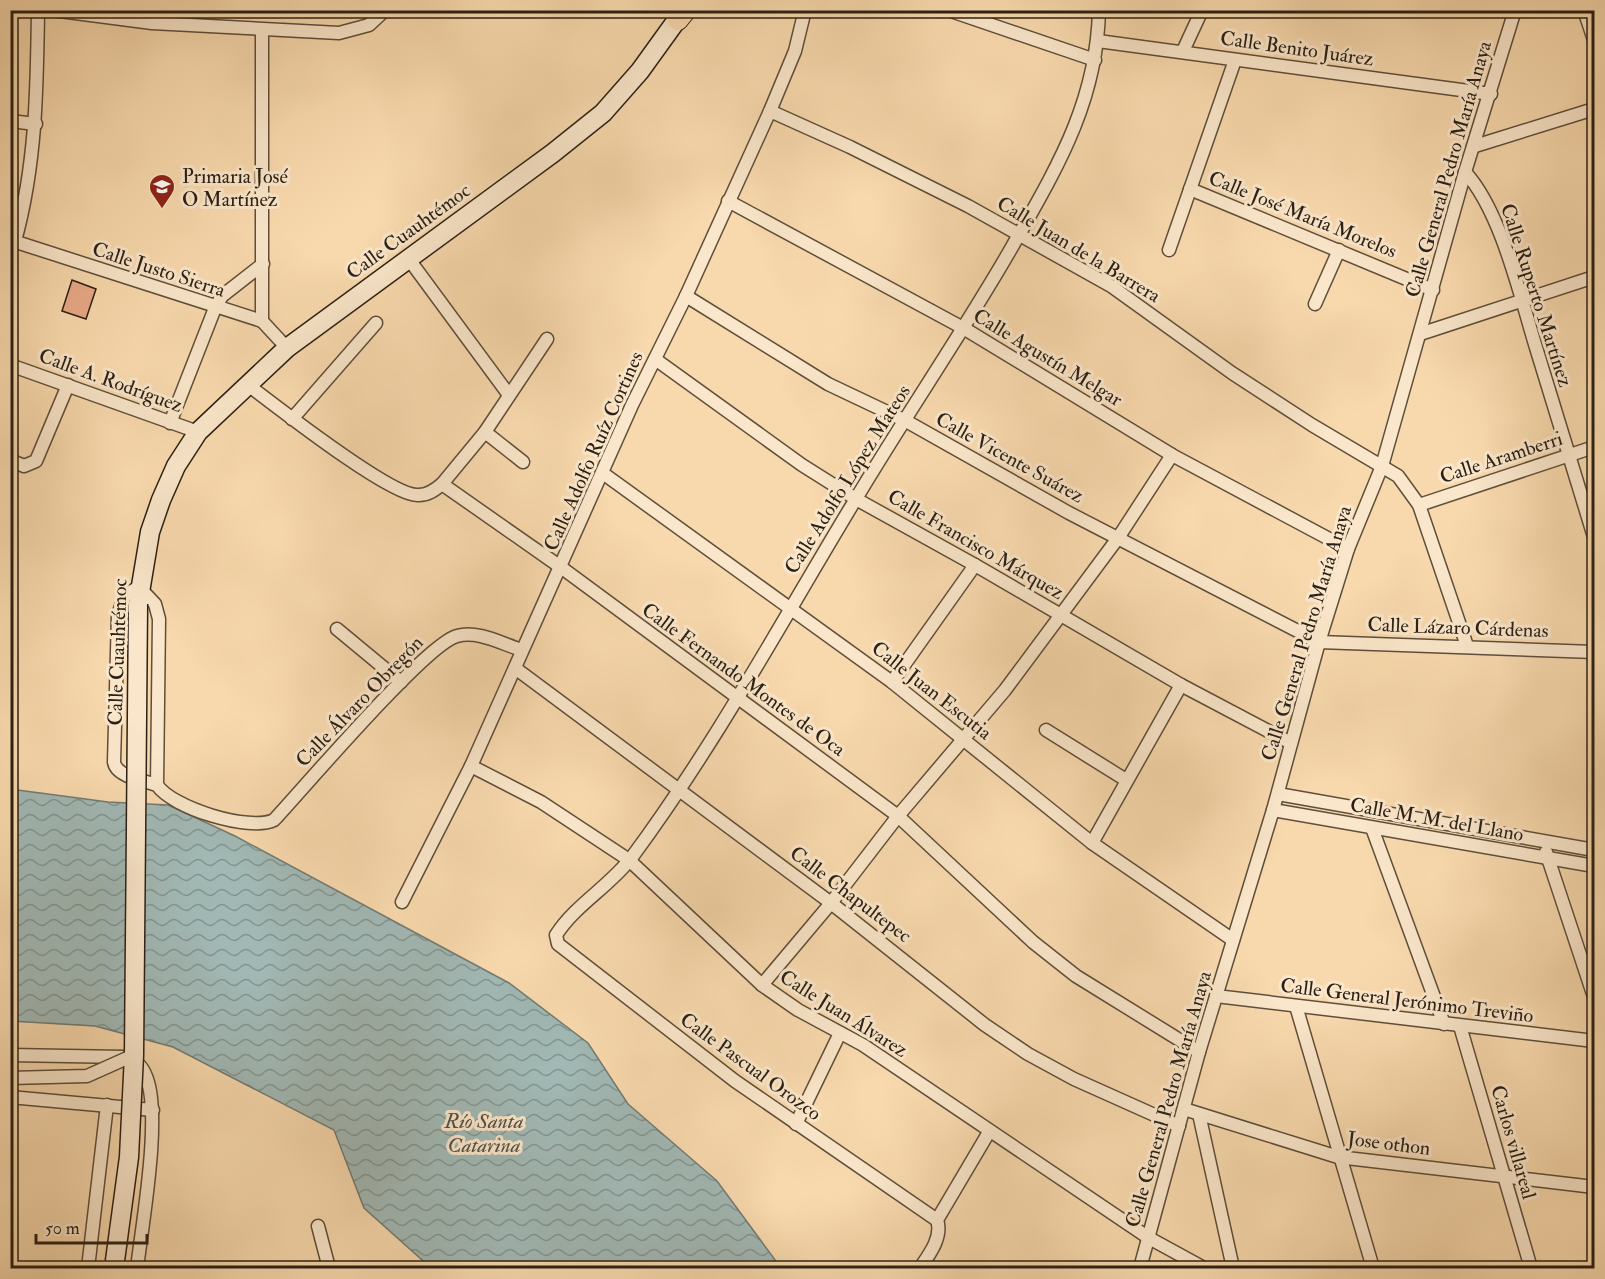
<svg xmlns="http://www.w3.org/2000/svg" width="1605" height="1279" font-family="'IM FELL Double Pica',serif">
  <style>
    .water { fill: url(#water-waves); stroke: #727b74; stroke-width: 1.5 }
    .building { fill: #e9a988; stroke: #2b2014; stroke-width: 1.5 }
    .lines { fill: none; stroke-linecap: round; stroke-linejoin: round }
    .street-casing { stroke: #5e4e3a; stroke-width: 15 }
    .secondary-casing { stroke: #2b2014; stroke-width: 21 }
    .primary-casing { stroke: #2b2014; stroke-width: 22 }
    .street { stroke: #fae6ca; stroke-width: 12 }
    .secondary { stroke: #fae6ca; stroke-width: 18 }
    .primary { stroke: #f8d9ad; stroke-width: 20 }
    .street-bridge-casing { stroke: #5e4e3a; stroke-width: 15; stroke-linecap: butt }
    .secondary-bridge-casing { stroke: #2b2014; stroke-width: 21; stroke-linecap: butt }
    .street-bridge { stroke: #fae6ca; stroke-width: 12 }
    .secondary-bridge { stroke: #fae6ca; stroke-width: 18 }
    .labels { text-anchor: middle; stroke-width: 6; stroke-linejoin: round; paint-order: stroke }
    .street-label { font-size: 20px; fill: #2b2014; stroke: #fae6ca }
    .poi-label { font-size: 20px; fill: #2b2014; stroke: #fae6ca; text-anchor: start }
    .water-label { font-size: 21px; font-style: italic; fill: #4e4e44; stroke: #fae6ca }
  </style>
  <defs>
    <pattern id="water-waves" width="16" height="10" patternUnits="userSpaceOnUse" patternTransform="scale(1.5)"><rect width="16" height="10" fill="#a1b8b4"/><path d="M0 5q4-4 8 0t8 0" fill="none" stroke="#839591"/></pattern>
  </defs>
  <rect width="100%" height="100%" fill="#f8d9ad"/>
  <filter id="stains"><feTurbulence type="fractalNoise" baseFrequency=".00333" numOctaves="4"/><feColorMatrix values="0 0 0 0 .2 0 0 0 0 .09 0 0 0 0 .02 0 0 0 .5 -.17"/></filter>
  <radialGradient id="worn" r=".72"><stop offset=".6" stop-color="#630" stop-opacity="0"/><stop offset="1" stop-color="#630" stop-opacity=".3"/></radialGradient>
  <path class="water" d="M10 789 108 802 168 805 235 836 509 983 588 1043 628 1104 717 1181 781 1268H431L364 1208 334 1130 173 1047 95 1026 11 1021Z"/>
  <path class="building" d="M72 280 96 289 86 319 62 311Z"/>
  <g class="lines">
    <defs>
      <g id="street">
        <path d="M52 10 152 23 339 33 369 25 385 10"/>
        <path d="M948 10 1095 60"/>
        <path d="M1584 10 1594 40"/>
        <path d="M262 30V321"/>
        <path d="M1098 41 1491 94"/>
        <path d="M1183 51 1202 10"/>
        <path d="M770 111 850 147 968 206 1111 286 1232 373 1312 425 1398 476 1419 505 1467 646"/>
        <path d="M10 121 36 124"/>
        <path d="M1475 146 1594 109"/>
        <path d="M1465 172C1500 210 1519 291 1534 341 1554 406 1574 472 1594 537"/>
        <path d="M1190 189 1433 290"/>
        <path d="M728 201 965 329 1172 455 1348 549"/>
        <path d="M10 240 262 321 287 348"/>
        <path d="M15 241C36 165 37 89 38 10"/>
        <path d="M1169 250 1235 60"/>
        <path d="M408 258 509 395"/>
        <path d="M686 296 828 384 906 421 1069 513 1319 642 1594 652"/>
        <path d="M1315 304 1339 250"/>
        <path d="M1420 334 1594 277"/>
        <path d="M655 359 802 465 856 499 975 565 1181 685 1291 743"/>
        <path d="M10 365 198 432"/>
        <path d="M248 385C276 406 389 495 417 495 427 496 435 490 442 484L562 568 898 816 1033 942 1076 976 1199 1052"/>
        <path d="M292 419 376 323"/>
        <path d="M170 423 215 308 222 296 263 264"/>
        <path d="M485 432 523 462"/>
        <path d="M10 460 24 466 36 461 68 385"/>
        <path d="M604 474 892 682 1092 843 1233 940"/>
        <path d="M442 484 485 432 547 339"/>
        <path d="M1419 505 1594 447"/>
        <path d="M337 629 401 682"/>
        <path d="M515 668 831 903 985 1025 1028 1054 1074 1079 1179 1126"/>
        <path d="M892 682 975 565"/>
        <path d="M1046 730 1126 780"/>
        <path d="M471 766 541 802 629 860 762 985 798 1010 863 1045 1149 1238 1204 1268"/>
        <path d="M157 785C145 781 116 777 114 762L118 615 125 595 139 587 155 604 159 619 157 785C172 808 250 832 274 820 303 789 426 644 457 636 478 630 502 644 522 650"/>
        <path d="M1278 794 1594 850"/>
        <path d="M1273 810 1594 866"/>
        <path d="M1372 828 1444 1024"/>
        <path d="M1092 843 1181 685"/>
        <path d="M1546 852 1594 997"/>
        <path d="M402 902 471 766 632 405 686 296 770 111 795 51 805 10"/>
        <path d="M762 985 831 903 898 816 1005 690 1118 538 1172 455"/>
        <path d="M1216 996 1594 1041"/>
        <path d="M1296 1006 1373 1268"/>
        <path d="M1460 1026 1531 1268"/>
        <path d="M10 1055 124 1057C134 1060 141 1064 145 1074 163 1110 142 1225 137 1268"/>
        <path d="M10 1097 153 1110"/>
        <path d="M1184 1109 1338 1157 1594 1187"/>
        <path d="M1199 1114 1233 1268"/>
        <path d="M796 1124 840 1033"/>
        <path d="M937 1220 735 1081 558 944 556 935C575 905 610 886 632 857 715 745 782 621 854 502 905 416 962 334 1012 247 1056 169 1097 103 1099 10"/>
        <path d="M318 1226 329 1268"/>
        <path d="M88 1268 107 1105"/>
        <path d="M920 1268C929 1255 943 1237 937 1220L989 1132"/>
        <path d="M1140 1268 1199 1052 1273 810 1319 642 1348 549 1382 466 1465 172 1515 10"/>
      </g>
      <path id="secondary" d="M138 604 150 532 161 500 176 466 198 432 287 348 553 153 603 113 640 71 684 10"/>
      <path id="primary" d="M674 10 678 20 686 10"/>
    </defs>
    <use href="#street" class="street-casing"/>
    <use href="#secondary" class="secondary-casing"/>
    <use href="#primary" class="primary-casing"/>
    <use href="#street" class="street"/>
    <use href="#secondary" class="secondary"/>
    <use href="#primary" class="primary"/>
    <defs>
      <path id="street-bridge" d="M10 1078 87 1076 134 1055"/>
      <path id="secondary-bridge" d="M114 1268 129 1157 134 1055 138 604"/>
    </defs>
    <use href="#street-bridge" class="street-bridge-casing"/>
    <use href="#secondary-bridge" class="secondary-bridge-casing"/>
    <use href="#street-bridge" class="street-bridge"/>
    <use href="#secondary-bridge" class="secondary-bridge"/>
  </g>
  <defs>
    <symbol id="school-pin" viewBox="-11 -11 22 30"><path d="M0 17L-7.5 6A9.5 9.5 0 1 1 7.5 6Z" fill="#8f2418" stroke="#fae6ca"/><path d="M0-5L7-2L0 1L-7-2ZM-4 1L0 2.5L4 1V4Q0 6-4 4Z" fill="#fff"/></symbol>
  </defs>
  <g fill-rule="evenodd">
    <use href="#school-pin" x="147" y="172" width="30" height="40"/>
  </g>
  <g class="labels">
    <g class="street-label">
      <text transform="translate(1297 48) rotate(8)" y="7">Calle Benito Juárez</text>
      <text transform="translate(1448 169) rotate(-74)" y="7">Calle General Pedro María Anaya</text>
      <text transform="translate(1303 214) rotate(22)" y="7">Calle José María Morelos</text>
      <text transform="translate(408 231) rotate(-36)" y="7">Calle Cuauhtémoc</text>
      <text transform="translate(1079 249) rotate(31)" y="7">Calle Juan de la Barrera</text>
      <text transform="translate(159 269) rotate(18)" y="7">Calle Justo Sierra</text>
      <text transform="translate(1537 295) rotate(72)" y="7">Calle Ruperto Martínez</text>
      <text transform="translate(1048 357) rotate(31)" y="7">Calle Agustín Melgar</text>
      <text transform="translate(111 380) rotate(20)" y="7">Calle A. Rodríguez</text>
      <text transform="translate(593 451) rotate(-66)" y="7">Calle Adolfo Ruíz Cortines</text>
      <text transform="translate(1010 457) rotate(29)" y="7">Calle Vicente Suárez</text>
      <text transform="translate(1501 457) rotate(-18)" y="7">Calle Aramberri</text>
      <text transform="translate(847 479) rotate(-58)" y="7">Calle Adolfo López Mateos</text>
      <text transform="translate(976 544) rotate(30)" y="7">Calle Francisco Márquez</text>
      <text transform="translate(1458 627) rotate(2)" y="7">Calle Lázaro Cárdenas</text>
      <text transform="translate(1306 633) rotate(-73)" y="7">Calle General Pedro María Anaya</text>
      <text transform="translate(117 652) rotate(-88)" y="7">Calle Cuauhtémoc</text>
      <text transform="translate(744 679) rotate(36)" y="7">Calle Fernando Montes de Oca</text>
      <text transform="translate(932 690) rotate(38)" y="7">Calle Juan Escutia</text>
      <text transform="translate(359 701) rotate(-46)" y="7">Calle Álvaro Obregón</text>
      <text transform="translate(1437 819) rotate(10)" y="7">Calle M. M. del Llano</text>
      <text transform="translate(851 894) rotate(37)" y="7">Calle Chapultepec</text>
      <text transform="translate(1407 1000) rotate(7)" y="7">Calle General Jerónimo Treviño</text>
      <text transform="translate(844 1013) rotate(32)" y="7">Calle Juan Álvarez</text>
      <text transform="translate(751 1066) rotate(36)" y="7">Calle Pascual Orozco</text>
      <text transform="translate(1168 1099) rotate(-74)" y="7">Calle General Pedro María Anaya</text>
      <text transform="translate(1514 1142) rotate(74)" y="7">Carlos villareal</text>
      <text transform="translate(1389 1143) rotate(7)" y="7">Jose othon</text>
    </g>
    <g class="poi-label">
      <text x="182" y="183">Primaria José<tspan x="182" dy="23">O Martínez</tspan></text>
    </g>
    <g class="water-label">
      <text x="484" y="1128">Río Santa<tspan x="484" dy="24">Catarina</tspan></text>
    </g>
  </g>
  <rect width="1605" height="1279" fill="none" stroke="#f8d9ad" stroke-width="36"/>
  <rect x="12" y="12" width="1581" height="1255" fill="none" stroke="#2b2014" stroke-width="3"/>
  <rect x="18" y="18" width="1569" height="1243" fill="none" stroke="#2b2014" stroke-width="1.5"/>
  <path d="M36 1234v9h111v-9" fill="none" stroke="#2b2014" stroke-width="3"/>
  <text x="45" y="1234" font-size="18" fill="#2b2014" stroke="#fae6ca" stroke-width="4.5" paint-order="stroke">50 m</text>
  <rect width="100%" height="100%" filter="url(#stains)"/>
  <rect width="100%" height="100%" fill="url(#worn)"/>
</svg>
